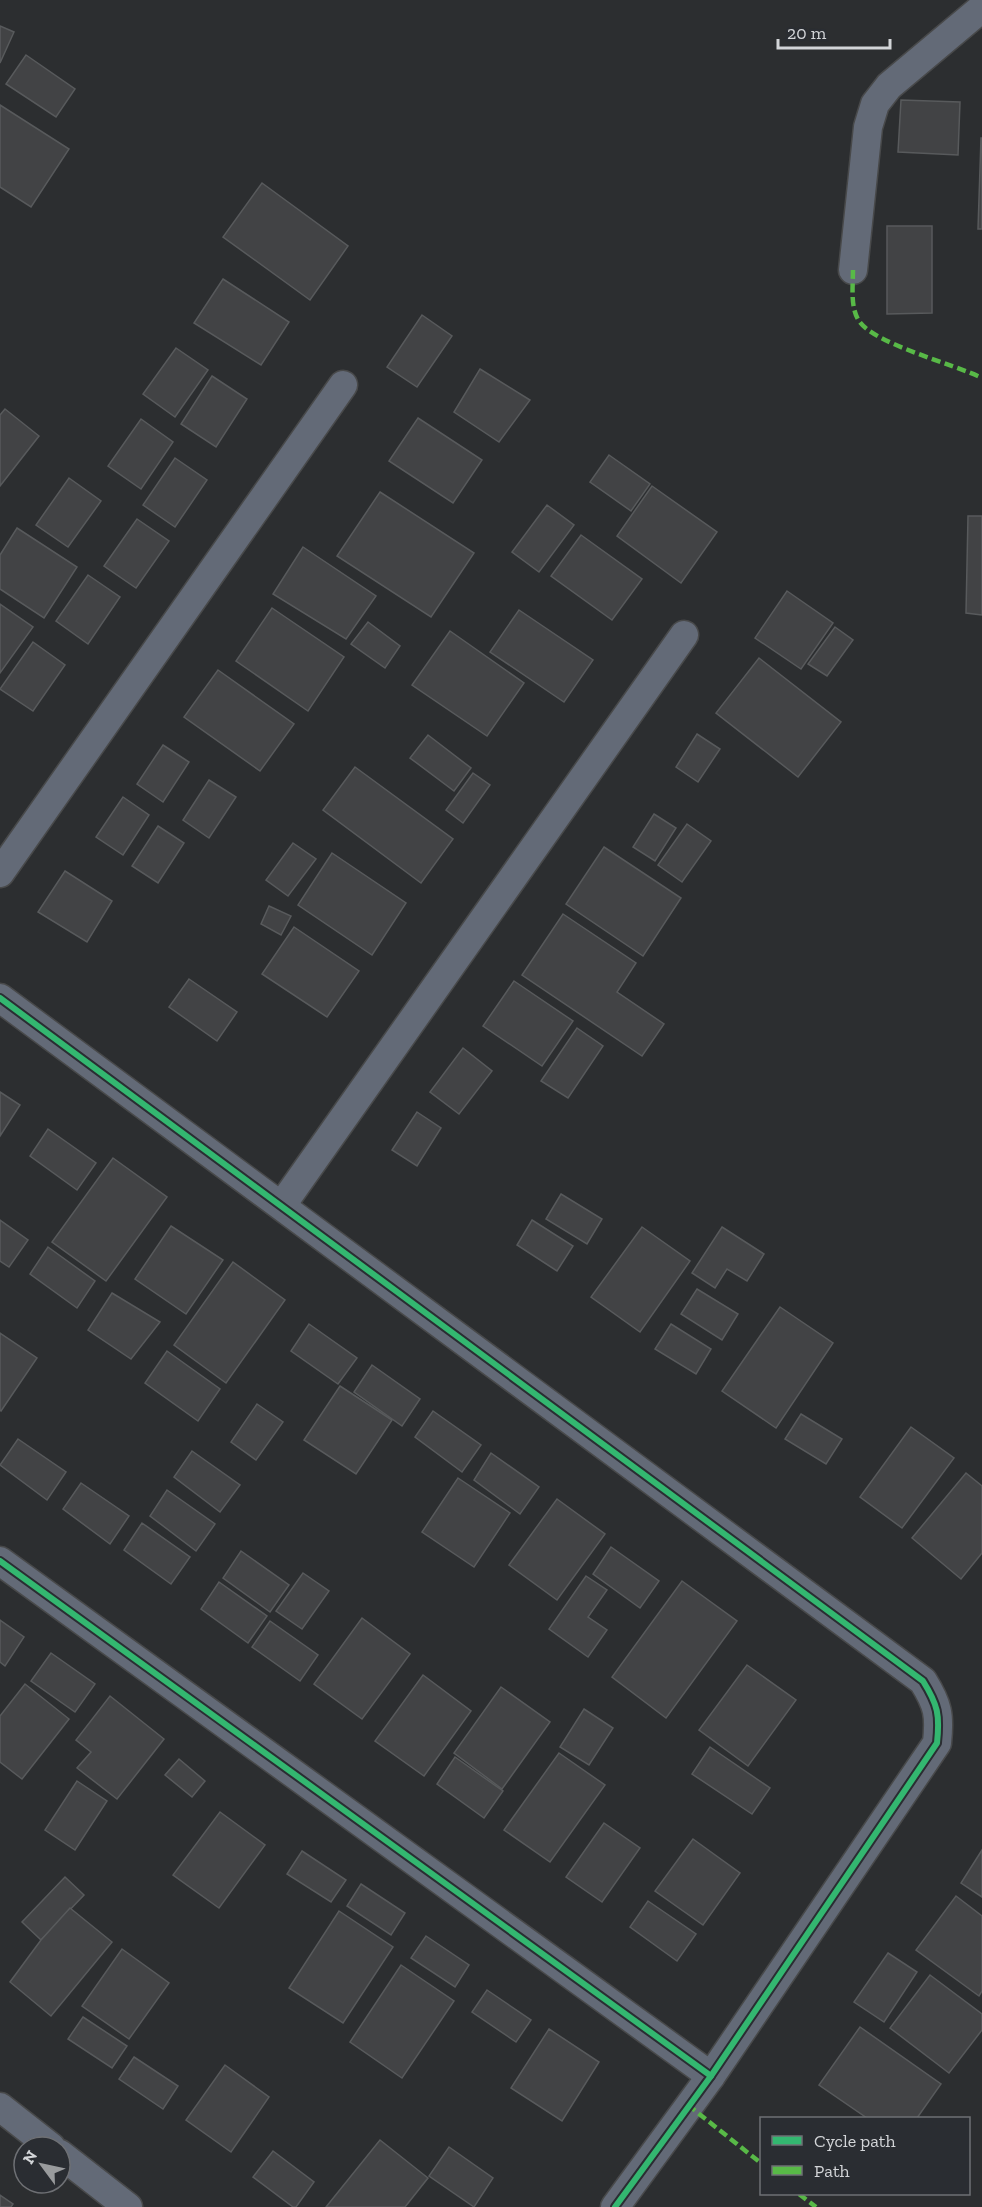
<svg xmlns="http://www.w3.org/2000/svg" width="982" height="2207" font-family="'Zilla Slab',serif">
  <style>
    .building { fill: #424345; stroke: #585a5c; stroke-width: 1.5 }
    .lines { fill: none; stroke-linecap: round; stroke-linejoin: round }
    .minor-casing { stroke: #48494a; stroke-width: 31 }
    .minor { stroke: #636a77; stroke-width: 28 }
    .quiet { stroke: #58b947; stroke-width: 4.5; stroke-dasharray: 9 4.5; stroke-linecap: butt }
    .cycleway-casing { stroke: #2a2d32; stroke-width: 10 }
    .cycleway { stroke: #33b770; stroke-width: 6 }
  </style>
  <rect width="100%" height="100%" fill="#2c2e30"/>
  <g class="building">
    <path d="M0 26 14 32 0 63Z"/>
    <path d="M26 55 75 89 56 117 6 84Z"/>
    <path d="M901 100 960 102 958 155 898 152Z"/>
    <path d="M0 105 69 149 31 207 0 187Z"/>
    <path d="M981 138H982V229H978Z"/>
    <path d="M262 183 348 246 310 300 223 237Z"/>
    <path d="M887 226H932V313L887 314Z"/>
    <path d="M223 279 289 322 261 365 194 323Z"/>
    <path d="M422 315 452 336 417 387 387 367Z"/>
    <path d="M176 348 208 370 175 417 143 394Z"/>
    <path d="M480 369 530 400 499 442 454 412Z"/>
    <path d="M212 376 247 399 216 447 181 424Z"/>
    <path d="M5 409 39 436 0 486V415Z"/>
    <path d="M418 418 482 460 453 503 389 461Z"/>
    <path d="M141 419 173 442 141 489 108 466Z"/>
    <path d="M609 455 650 484 631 511 590 482Z"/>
    <path d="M175 458 207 480 175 527 143 505Z"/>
    <path d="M69 478 101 501 68 547 36 525Z"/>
    <path d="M652 486 717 532 681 583 617 536Z"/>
    <path d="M380 492 474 553 431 617 337 556Z"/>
    <path d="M547 505 574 525 539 572 512 552Z"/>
    <path d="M968 516H982V615L966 613Z"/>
    <path d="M137 519 169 541 136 588 104 566Z"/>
    <path d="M17 528 77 567 44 618 0 589V555Z"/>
    <path d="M581 535 642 579 612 620 551 576Z"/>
    <path d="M303 547 376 596 346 639 273 594Z"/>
    <path d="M88 575 120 597 88 644 56 621Z"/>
    <path d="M787 591 833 623 801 669 755 638Z"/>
    <path d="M0 604 33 627 0 673Z"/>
    <path d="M272 608 344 657 308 711 236 661Z"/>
    <path d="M519 610 593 660 564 702 490 652Z"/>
    <path d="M368 622 400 646 385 668 351 644Z"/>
    <path d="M835 627 853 640 827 676 808 664Z"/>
    <path d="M450 631 524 683 487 736 412 685Z"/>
    <path d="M33 642 65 665 33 711 0 689Z"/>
    <path d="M759 658 841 722 798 777 716 713Z"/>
    <path d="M218 670 294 724 260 771 184 717Z"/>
    <path d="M697 734 720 749 698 782 676 767Z"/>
    <path d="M428 735 471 768 454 791 410 758Z"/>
    <path d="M163 745 189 762 163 802 137 784Z"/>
    <path d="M355 767 453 839 421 883 323 810Z"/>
    <path d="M473 773 490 785 463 823 446 810Z"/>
    <path d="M209 780 236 797 209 838 183 820Z"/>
    <path d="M123 797 149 815 123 855 96 837Z"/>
    <path d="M654 814 676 828 655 861 633 847Z"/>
    <path d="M687 824 711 841 682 882 658 865Z"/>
    <path d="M158 826 184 843 158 883 132 866Z"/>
    <path d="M293 843 316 859 288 896 266 880Z"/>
    <path d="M604 847 681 898 643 956 566 904Z"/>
    <path d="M332 853 406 903 372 955 298 905Z"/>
    <path d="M65 871 112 901 87 942 38 912Z"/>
    <path d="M269 906 291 916 281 935 261 924Z"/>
    <path d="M563 914 636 963 617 992 664 1024 642 1056 522 975Z"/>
    <path d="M294 927 359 971 327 1017 262 974Z"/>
    <path d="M189 979 237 1012 217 1041 169 1007Z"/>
    <path d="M514 981 573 1021 542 1066 483 1026Z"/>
    <path d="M577 1028 603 1046 568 1098 541 1081Z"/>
    <path d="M463 1048 492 1071 459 1114 430 1092Z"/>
    <path d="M0 1092 20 1105 0 1136Z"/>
    <path d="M417 1112 441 1128 417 1166 392 1150Z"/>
    <path d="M48 1129 96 1163 77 1190 30 1156Z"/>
    <path d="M113 1158 167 1197 106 1281 52 1242Z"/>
    <path d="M561 1194 602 1219 587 1244 546 1219Z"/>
    <path d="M0 1220 28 1240 9 1267 0 1261Z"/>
    <path d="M532 1220 573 1246 557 1271 517 1245Z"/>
    <path d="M171 1226 223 1260 186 1314 135 1279Z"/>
    <path d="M642 1227 690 1261 640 1332 591 1297Z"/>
    <path d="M722 1227 764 1254 747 1281 727 1269 715 1288 692 1273Z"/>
    <path d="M48 1247 95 1281 77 1308 30 1274Z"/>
    <path d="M233 1262 285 1300 226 1383 174 1345Z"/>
    <path d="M697 1289 738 1314 722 1340 681 1314Z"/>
    <path d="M112 1293 160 1322 131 1359 88 1330Z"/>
    <path d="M780 1307 833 1343 776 1428 722 1391Z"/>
    <path d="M309 1324 357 1358 338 1384 291 1351Z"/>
    <path d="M671 1324 711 1349 696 1374 655 1349Z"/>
    <path d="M0 1333 37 1358 1 1411 0 1410Z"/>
    <path d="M167 1351 220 1389 198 1421 145 1383Z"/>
    <path d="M372 1365 420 1399 402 1426 354 1392Z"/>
    <path d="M340 1386 392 1420 356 1474 304 1440Z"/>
    <path d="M257 1404 283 1422 256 1460 231 1442Z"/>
    <path d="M433 1411 481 1445 462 1472 415 1437Z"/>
    <path d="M801 1414 842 1439 826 1464 785 1439Z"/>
    <path d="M911 1427 954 1458 902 1528 860 1497Z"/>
    <path d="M18 1439 66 1472 47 1500 0 1465Z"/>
    <path d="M192 1451 240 1485 220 1512 174 1477Z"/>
    <path d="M491 1453 539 1487 520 1514 474 1480Z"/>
    <path d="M966 1473 982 1486V1553L961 1579 912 1538Z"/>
    <path d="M458 1478 510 1513 474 1567 422 1532Z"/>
    <path d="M81 1483 129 1516 110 1544 63 1509Z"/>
    <path d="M167 1490 215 1524 196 1551 150 1516Z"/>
    <path d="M557 1499 605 1534 557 1600 509 1565Z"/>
    <path d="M142 1523 190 1557 171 1584 124 1550Z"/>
    <path d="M611 1547 659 1581 640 1608 593 1574Z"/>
    <path d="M241 1551 289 1585 270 1612 223 1578Z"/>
    <path d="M303 1573 329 1591 302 1629 276 1611Z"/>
    <path d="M586 1576 607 1590 588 1617 607 1630 588 1657 549 1629Z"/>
    <path d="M682 1581 737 1621 666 1718 612 1677Z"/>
    <path d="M219 1582 267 1616 248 1643 201 1609Z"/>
    <path d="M362 1618 410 1654 362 1719 314 1684Z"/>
    <path d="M0 1620 24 1637 5 1666 0 1662Z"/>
    <path d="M270 1621 318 1655 300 1681 252 1647Z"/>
    <path d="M51 1653 95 1684 75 1712 31 1681Z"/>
    <path d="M747 1665 796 1700 748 1766 699 1730Z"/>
    <path d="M423 1675 471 1711 424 1776 375 1741Z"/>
    <path d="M25 1684 69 1719 22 1779 0 1762V1716Z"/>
    <path d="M501 1687 550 1722 502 1789 454 1753Z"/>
    <path d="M110 1696 164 1739 117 1799 77 1768 91 1752 76 1740Z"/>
    <path d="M584 1709 613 1728 589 1765 560 1747Z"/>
    <path d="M710 1747 770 1788 752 1814 692 1774Z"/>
    <path d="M559 1753 605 1785 550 1862 504 1830Z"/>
    <path d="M455 1757 503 1791 484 1818 437 1784Z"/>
    <path d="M179 1759 205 1781 192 1797 165 1775Z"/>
    <path d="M77 1781 107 1801 75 1850 45 1830Z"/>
    <path d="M220 1812 265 1845 219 1908 173 1875Z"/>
    <path d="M604 1823 640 1848 602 1902 566 1877Z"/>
    <path d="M693 1839 740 1873 703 1925 655 1891Z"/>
    <path d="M982 1850V1897L961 1883Z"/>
    <path d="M302 1851 346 1880 331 1902 287 1874Z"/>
    <path d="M65 1877 84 1895 41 1940 22 1922Z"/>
    <path d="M361 1884 405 1913 391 1935 347 1906Z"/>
    <path d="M956 1896 982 1916V1991L979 1996 916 1950Z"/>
    <path d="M648 1901 696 1934 677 1961 630 1927Z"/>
    <path d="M70 1908 112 1942 51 2016 10 1982 41 1940Z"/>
    <path d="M339 1911 393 1947 343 2023 289 1988Z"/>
    <path d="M426 1936 469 1965 455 1987 411 1958Z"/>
    <path d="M122 1949 169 1983 129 2039 82 2006Z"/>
    <path d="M888 1953 917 1972 884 2022 854 2002Z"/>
    <path d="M401 1965 454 2001 402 2078 350 2042Z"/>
    <path d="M930 1975 982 2014V2030L949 2073 890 2028Z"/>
    <path d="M487 1990 531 2020 516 2042 472 2012Z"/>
    <path d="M83 2017 127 2046 112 2068 68 2039Z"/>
    <path d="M860 2027 941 2084 917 2118H867L819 2085Z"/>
    <path d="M549 2029 599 2062 562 2121 511 2088Z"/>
    <path d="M134 2057 178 2086 163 2109 119 2079Z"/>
    <path d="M225 2065 269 2097 231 2152 186 2120Z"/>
    <path d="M380 2140 428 2178 405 2207H326Z"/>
    <path d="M449 2147 493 2178 474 2207 429 2176Z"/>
    <path d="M273 2151 314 2182 296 2207H293L253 2177Z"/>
    <path d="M0 2195 13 2204 11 2207H0Z"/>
  </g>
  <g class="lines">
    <defs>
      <g id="minor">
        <path d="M853 270 868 127 875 104 889 86 982 8"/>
        <path d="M0 873 343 385"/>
        <path d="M0 998 923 1681C938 1705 940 1715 937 1743L711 2076 615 2207"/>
        <path d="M282 1205 684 635"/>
        <path d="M0 1561 711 2076"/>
        <path d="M0 2107 51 2147"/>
        <path d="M60 2154 128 2207"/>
      </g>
    </defs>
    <use href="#minor" class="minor-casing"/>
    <use href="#minor" class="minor"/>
    <g class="quiet">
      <path d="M853 270C853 286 850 307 859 321 874 344 954 364 982 378"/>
      <path d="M688 2105 762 2164"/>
      <path d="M799 2194 816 2207"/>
    </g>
    <defs>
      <g id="cycleway">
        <path d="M0 998 923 1681C938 1705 940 1715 937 1743L711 2076 615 2207"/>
        <path d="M0 1561 711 2076"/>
      </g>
    </defs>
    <use href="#cycleway" class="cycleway-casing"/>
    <use href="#cycleway" class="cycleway"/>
  </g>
  <rect x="760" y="2117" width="210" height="78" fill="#2a2d32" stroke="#6e7074" stroke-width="1.5"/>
  <rect x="772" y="2136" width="30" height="9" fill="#33b770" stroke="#6e7074" stroke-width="1.5"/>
  <text x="814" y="2147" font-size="18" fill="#d3d5d8">Cycle path</text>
  <rect x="772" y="2166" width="30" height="9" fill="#58b947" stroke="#6e7074" stroke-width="1.5"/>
  <text x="814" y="2177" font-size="18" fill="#d3d5d8">Path</text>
  <g transform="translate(42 2165) rotate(303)"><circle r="28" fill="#2a2d32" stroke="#6e7074" stroke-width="1.5"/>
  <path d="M0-4.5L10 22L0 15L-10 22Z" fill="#999b9d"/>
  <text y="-9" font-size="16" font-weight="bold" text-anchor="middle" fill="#d3d5d8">N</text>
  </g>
  <path d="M778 39v9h112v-9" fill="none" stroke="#d3d5d8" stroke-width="3"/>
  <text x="787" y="39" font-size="18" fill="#d3d5d8" stroke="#2a2d32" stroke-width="4.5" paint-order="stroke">20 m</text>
</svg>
